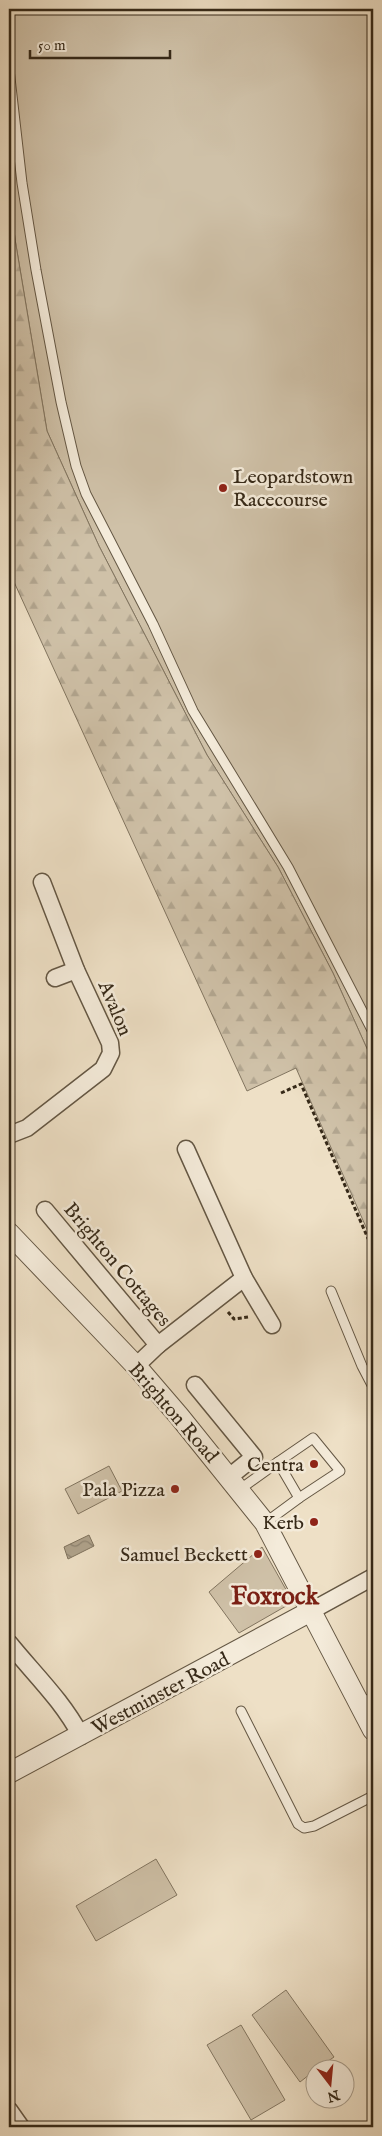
<svg xmlns="http://www.w3.org/2000/svg" width="382" height="2136" font-family="'IM FELL English',serif">
  <style>
    .green { fill: #cfc1a8; stroke: #827560 }
    .forest { fill: url(#forest-firs); stroke: #827560 }
    .water { fill: url(#water-waves); stroke: #7f725d }
    .lines { fill: none; stroke-linecap: round; stroke-linejoin: round }
    .service-casing { stroke: #645744; stroke-width: 11 }
    .minor-casing { stroke: #645744; stroke-width: 19 }
    .tertiary-casing { stroke: #645744; stroke-width: 22 }
    .path { stroke: #362918; stroke-width: 3; stroke-dasharray: 4 2.5; stroke-linecap: butt }
    .service { stroke: #f4ebda; stroke-width: 9 }
    .minor { stroke: #f4ebda; stroke-width: 16 }
    .tertiary { stroke: #f4ebda; stroke-width: 20 }
    .poi-dot { fill: #8f2418; stroke: #f4ebda; stroke-width: 2 }
    .labels { text-anchor: middle; stroke-width: 5; stroke-linejoin: round; paint-order: stroke }
    .poi-label { font-size: 20px; fill: #362918; stroke: #f4ebda; text-anchor: end }
    .street-label { font-size: 20px; fill: #362918; stroke: #f4ebda }
    .district-label { font-size: 25px; font-weight: bold; fill: #7a1f14; stroke: #f4ebda }
  </style>
  <defs>
    <pattern id="forest-firs" width="22" height="20" patternUnits="userSpaceOnUse" patternTransform="scale(1.25)"><rect width="22" height="20" fill="#cfc1a8"/><path d="M5 1l3.5 6h-7zM16 11l3.5 6h-7z" fill="#b2a690"/></pattern>
    <pattern id="water-waves" width="16" height="10" patternUnits="userSpaceOnUse" patternTransform="scale(1.25)"><rect width="16" height="10" fill="#afa28b"/><path d="M0 5q4-4 8 0t8 0" fill="none" stroke="#8f8471"/></pattern>
  </defs>
  <rect width="100%" height="100%" fill="#eee0c6"/>
  <filter id="stains"><feTurbulence type="fractalNoise" baseFrequency=".004" numOctaves="4"/><feColorMatrix values="0 0 0 0 .2 0 0 0 0 .09 0 0 0 0 .02 0 0 0 .5 -.17"/></filter>
  <radialGradient id="worn" r=".72"><stop offset=".6" stop-color="#630" stop-opacity="0"/><stop offset="1" stop-color="#630" stop-opacity=".3"/></radialGradient>
  <g class="green">
    <path d="M9 9H373V1062L333 973 278 867 207 755 99 546 47 431 15 239 9 182Z"/>
    <path d="M109 1466 122 1491 78 1514 65 1489Z"/>
    <path d="M262 1547 293 1602 239 1633 209 1592Z"/>
    <path d="M156 1859 177 1895 96 1941 76 1906Z"/>
    <path d="M286 1990 334 2057 318 2068H314V2071L300 2082 252 2015Z"/>
    <path d="M241 2025 285 2100 251 2120 207 2045Z"/>
  </g>
  <path class="forest" d="M9 182 15 239 47 431 99 546 207 755 278 867 333 973 373 1062V1243L296 1068 247 1091 9 571Z"/>
  <path class="water" d="M89 1535 94 1546 68 1559 64 1547Z"/>
  <g class="lines">
    <defs>
      <g id="service">
        <path d="M9 69 22 183 36 270 61 402 76 466 86 494 153 624 193 711 288 867 373 1032"/>
        <path d="M331 1291 362 1366 373 1387"/>
        <path d="M278 1462 313 1438 340 1471 299 1498"/>
        <path d="M239 1490 278 1462 299 1498 265 1523"/>
        <path d="M360 1704 373 1697"/>
        <path d="M241 1711 298 1824 304 1828 314 1826 373 1796"/>
      </g>
      <g id="minor">
        <path d="M55 978 76 970"/>
        <path d="M9 1135 27 1128 103 1069 111 1053 110 1043 76 970 42 882"/>
        <path d="M186 1149 244 1278 272 1325"/>
        <path d="M45 1210 158 1345"/>
        <path d="M136 1366 158 1345 244 1278"/>
        <path d="M195 1385 254 1457 229 1477"/>
        <path d="M311 1611 373 1577"/>
        <path d="M9 1643C34 1674 62 1700 81 1736"/>
        <path d="M9 2110 21 2127"/>
      </g>
      <g id="tertiary">
        <path d="M9 1233 136 1366 179 1416 265 1523 373 1730"/>
        <path d="M9 1773 311 1611"/>
      </g>
    </defs>
    <use href="#service" class="service-casing"/>
    <use href="#minor" class="minor-casing"/>
    <use href="#tertiary" class="tertiary-casing"/>
    <g class="path">
      <path d="M281 1093 301 1084 373 1250"/>
      <path d="M228 1312 234 1319 248 1317"/>
    </g>
    <use href="#service" class="service"/>
    <use href="#minor" class="minor"/>
    <use href="#tertiary" class="tertiary"/>
  </g>
  <g class="poi-dot">
    <circle cx="223" cy="488" r="5"/>
    <circle cx="314" cy="1464" r="5"/>
    <circle cx="175" cy="1489" r="5"/>
    <circle cx="314" cy="1522" r="5"/>
    <circle cx="258" cy="1554" r="5"/>
  </g>
  <g class="labels">
    <g class="poi-label">
      <text x="233" y="483" text-anchor="start">Leopardstown<tspan x="233" dy="23">Racecourse</tspan></text>
      <text x="304" y="1471">Centra</text>
      <text x="165" y="1496">Pala Pizza</text>
      <text x="304" y="1529">Kerb</text>
      <text x="248" y="1561">Samuel Beckett</text>
    </g>
    <g class="street-label">
      <text transform="translate(116 1008) rotate(67)" y="7">Avalon</text>
      <text transform="translate(118 1264) rotate(50)" y="7">Brighton Cottages</text>
      <text transform="translate(174 1412) rotate(49)" y="7">Brighton Road</text>
      <text transform="translate(160 1693) rotate(-28)" y="7">Westminster Road</text>
    </g>
    <g class="district-label">
      <text x="275" y="1604">Foxrock</text>
    </g>
  </g>
  <rect width="382" height="2136" fill="none" stroke="#eee0c6" stroke-width="30"/>
  <rect x="10" y="10" width="362" height="2116" fill="none" stroke="#362918" stroke-width="2.5"/>
  <rect x="15" y="15" width="352" height="2106" fill="none" stroke="#362918"/>
  <g transform="translate(330 2084) rotate(164)"><circle r="24" fill="#f4ebda" stroke="#a89d8c"/>
  <path d="M0-4L9 19L0 12L-9 19Z" fill="#8f2418"/>
  <text y="-8" font-size="14" font-weight="bold" text-anchor="middle" fill="#362918">N</text>
  </g>
  <path d="M30 50v8h140v-8" fill="none" stroke="#362918" stroke-width="2.5"/>
  <text x="38" y="50" font-size="15" fill="#362918" stroke="#f4ebda" stroke-width="4" paint-order="stroke">50 m</text>
  <rect width="100%" height="100%" filter="url(#stains)"/>
  <rect width="100%" height="100%" fill="url(#worn)"/>
</svg>
